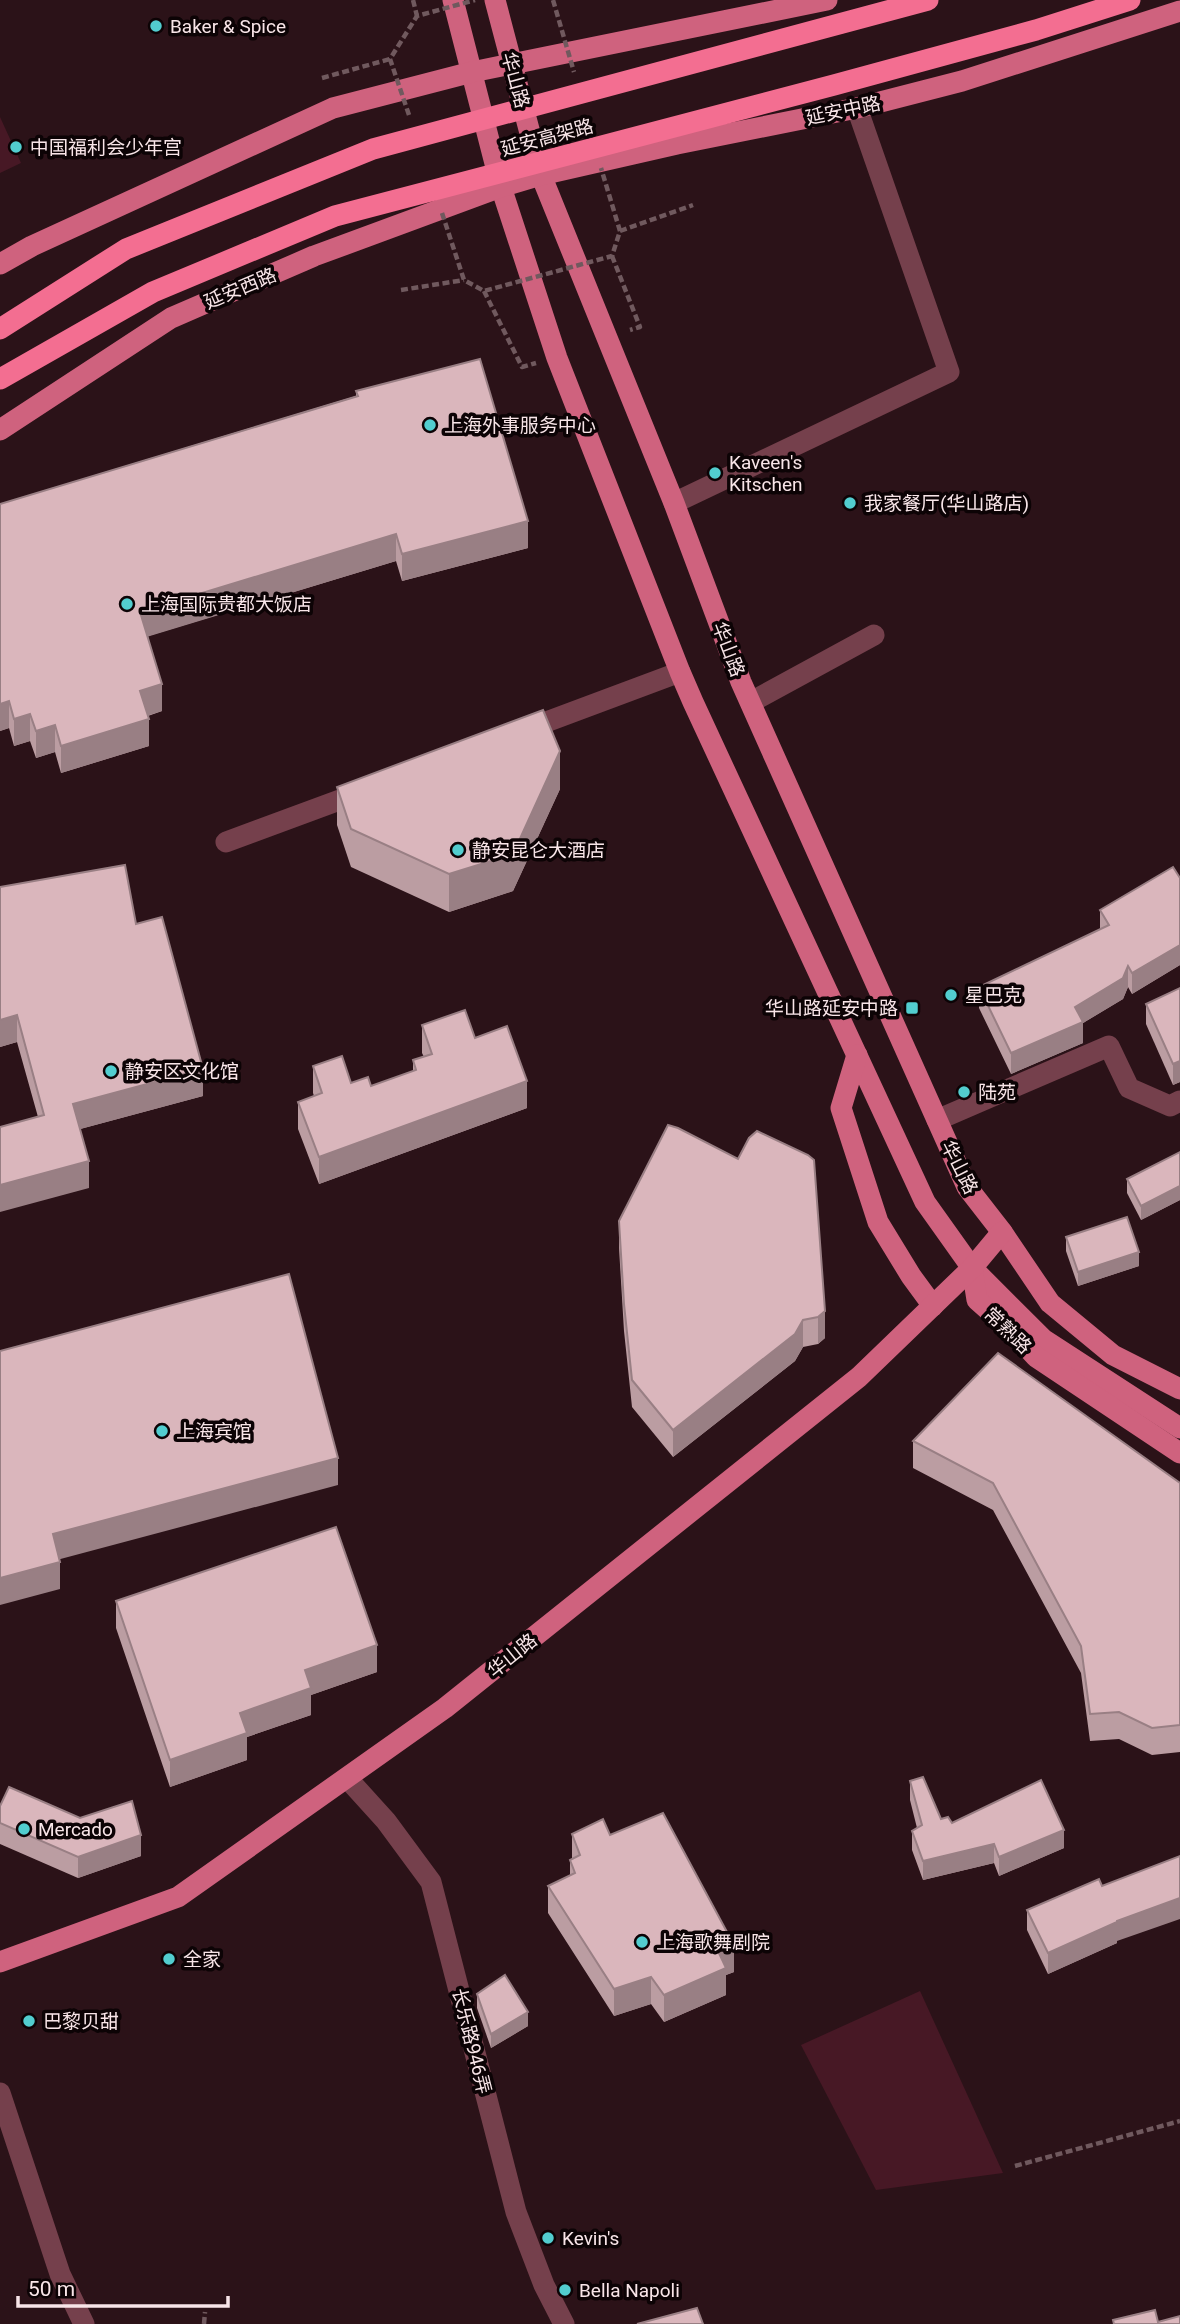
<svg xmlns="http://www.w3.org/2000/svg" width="1180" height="2324" font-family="Roboto,'Noto Sans SC',sans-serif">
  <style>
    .green { fill: #471825 }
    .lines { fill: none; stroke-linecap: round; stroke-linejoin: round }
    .path { stroke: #70595e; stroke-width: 4.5; stroke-dasharray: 7 3.5; stroke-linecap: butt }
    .minor { stroke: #75404c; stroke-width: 21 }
    .major { stroke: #cf627e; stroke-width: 21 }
    .path-bridge { stroke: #70595e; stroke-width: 4.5; stroke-dasharray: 7 3.5; stroke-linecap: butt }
    .highway-bridge { stroke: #f36e91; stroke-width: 21 }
    .wall { fill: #bb9da2 }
    .shaded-wall { fill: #997f84 }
    .building { fill: #dab6bc; stroke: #997f84; stroke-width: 2 }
    .poi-dot { fill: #52cdcf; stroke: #0c0305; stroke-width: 2.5 }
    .labels { text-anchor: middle; stroke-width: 7; stroke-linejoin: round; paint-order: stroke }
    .poi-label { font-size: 19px; fill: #f8e5e8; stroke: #0c0305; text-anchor: start }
    .street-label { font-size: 19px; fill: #f8e5e8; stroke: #0c0305 }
  </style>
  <rect width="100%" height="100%" fill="#2b1218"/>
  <g class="green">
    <path d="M0 117 21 163 0 173Z"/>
    <path d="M920 1991 1003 2173 876 2190 801 2045Z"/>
  </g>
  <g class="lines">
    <g class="path">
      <path d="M413 0 417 16"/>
      <path d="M322 78 390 59"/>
      <path d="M620 231 693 205"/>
      <path d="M612 256 640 327 630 330"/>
      <path d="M401 290 464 280"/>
      <path d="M484 291 522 367 536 363"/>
      <path d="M1015 2166 1180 2121"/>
      <path d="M204 2324 205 2312"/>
    </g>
    <g class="minor">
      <path d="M674 503 949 372 857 108"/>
      <path d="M751 702 874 635"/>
      <path d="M522 731 680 672"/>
      <path d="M226 842 364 791"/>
      <path d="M937 1120 1109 1046 1129 1088 1170 1106 1180 1101"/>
      <path d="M347 1778 386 1821 431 1882 516 2212 544 2285 564 2324"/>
      <path d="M0 2093 60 2274 84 2324"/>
    </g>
    <g class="major">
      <path d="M453 0 501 187 557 358 680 672 693 702 925 1202 972 1268 1043 1339 1180 1428"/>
      <path d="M495 0 541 175 674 503 741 682 967 1187 1002 1232 1050 1303 1113 1355 1180 1389"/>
      <path d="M0 264 32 246 333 108 472 72 827 0"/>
      <path d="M0 430 171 318 314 256 501 187 541 175 677 144 857 108 962 81 1180 11"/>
      <path d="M857 1055 841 1108 878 1222 911 1276 933 1306"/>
      <path d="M972 1268 977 1300 1013 1332 1036 1357 1180 1453"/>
      <path d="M0 1962 178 1897 445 1708 859 1377 972 1268 1002 1232"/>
    </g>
    <g class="path-bridge">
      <path d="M553 0 574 72"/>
      <path d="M409 115 390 59 417 16 475 0"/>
      <path d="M442 213 464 280 484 291 612 256 620 231 601 168"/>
    </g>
    <g class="highway-bridge">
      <path d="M0 329 126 249 373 149 928 0"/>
      <path d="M0 379 153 292 335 216 834 85 1036 30 1130 0"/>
    </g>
  </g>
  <g class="wall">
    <path d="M356 391 528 548 402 581 396 561 148 636 162 711 148 716 149 746 61 773 55 752 36 758 30 741 14 746 9 728 0 731V504L356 396Z"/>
    <path d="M337 787 560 789 513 891 449 912 351 867 337 825Z"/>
    <path d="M1180 878V965L1132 994 1128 987 1123 999 1083 1023V1043L1011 1074 979 1008V987L1100 930V910Z"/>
    <path d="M0 887 136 924 203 1096 80 1129 89 1188 38 1117 17 1042 0 1047Z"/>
    <path d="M1180 988V1082L1173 1085 1146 1024V1004Z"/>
    <path d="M422 1025 475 1038 527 1108 319 1184 298 1129V1102L314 1096 313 1093V1066L351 1083 371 1086 413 1071V1060L424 1057 422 1053Z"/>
    <path d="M757 1131 825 1338 818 1344 803 1347 795 1361 673 1457 632 1407 624 1331 619 1248V1221L738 1159Z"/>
    <path d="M1180 1152V1200L1141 1220 1127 1193V1179Z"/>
    <path d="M1066 1237 1139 1266 1078 1286 1066 1251Z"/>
    <path d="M913 1441 1180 1483V1752L1152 1755 1119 1739 1090 1741 1081 1673 993 1510 913 1468Z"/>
    <path d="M116 1601 377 1672 311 1695V1715L247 1737V1760L170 1787 116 1628Z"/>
    <path d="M910 1781 941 1819 952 1823 1064 1848 999 1876 994 1863 923 1880 912 1850V1831L917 1828 910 1800Z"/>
    <path d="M0 1806 141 1856 78 1878 0 1844Z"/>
    <path d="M572 1834 610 1835 734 1972 726 1975V1995L664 2022 651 2004 614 2016 548 1913V1886L570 1876V1860L572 1859Z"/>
    <path d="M1102 1886 1117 1943 1048 1974 1027 1930V1910Z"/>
    <path d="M477 1994 528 2026 491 2048 477 2008Z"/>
  </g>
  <g class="shaded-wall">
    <path d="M528 521V548L402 581V554Z"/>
    <path d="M396 534V561L140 639V612Z"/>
    <path d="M162 684V711L140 718V691Z"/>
    <path d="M9 701V728L0 731V704Z"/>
    <path d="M30 714V741L14 746V719Z"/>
    <path d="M149 719V746L61 773V746Z"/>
    <path d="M55 725V752L36 758V731Z"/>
    <path d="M560 751V789L513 891 449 912V874Z"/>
    <path d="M1180 945V965L1132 994V973Z"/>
    <path d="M1128 966V987L1123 999 1083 1023V1043L1011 1074V1053L1075 1007Z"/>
    <path d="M17 1015V1042L0 1047V1020Z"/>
    <path d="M1180 1061V1082L1173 1085V1064Z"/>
    <path d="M203 1069V1096L73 1131V1104Z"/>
    <path d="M527 1081V1108L319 1184V1157Z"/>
    <path d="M89 1161V1188L0 1212V1185Z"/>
    <path d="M1180 1186V1200L1141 1220V1206Z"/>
    <path d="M1139 1252V1266L1078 1286V1272Z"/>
    <path d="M825 1311V1338L818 1344V1317Z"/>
    <path d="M803 1320V1347L795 1361 673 1457V1430Z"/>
    <path d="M338 1458V1485L53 1561V1534Z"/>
    <path d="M60 1562V1589L0 1605V1578Z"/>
    <path d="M377 1645V1672L311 1695V1715L247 1737V1760L170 1787V1760L305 1670Z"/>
    <path d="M1064 1830V1848L999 1876V1857Z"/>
    <path d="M141 1835V1856L78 1878V1857Z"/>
    <path d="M994 1844V1863L923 1880V1861Z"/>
    <path d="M1180 1898V1919L1117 1941V1943L1048 1974V1953L1117 1921Z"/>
    <path d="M734 1945V1972L726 1975V1995L664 2022V1995L718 1951Z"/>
    <path d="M651 1977V2004L614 2016V1989Z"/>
    <path d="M528 2012V2026L491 2048V2034Z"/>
  </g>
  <g class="building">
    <path d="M480 359 528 521 402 554 396 534 140 612 162 684 140 691 149 719 61 746 55 725 36 731 30 714 14 719 9 701 0 704V504L358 396 356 391Z"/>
    <path d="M543 710 560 751 513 854 449 874 351 829 337 787Z"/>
    <path d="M125 865 136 924 162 917 203 1069 73 1104 89 1161 0 1185V1127L44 1115 17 1015 0 1020V887Z"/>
    <path d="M1173 867 1180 878V945L1132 973 1128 966 1123 978 1075 1007 1083 1022 1011 1053 979 987 1109 925 1100 910Z"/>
    <path d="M1180 988V1061L1173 1064 1146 1004Z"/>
    <path d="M465 1010 475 1038 507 1026 527 1081 319 1157 298 1102 322 1093 313 1066 342 1056 351 1083 368 1077 371 1086 416 1070 413 1060 432 1054 422 1025Z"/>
    <path d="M668 1125 678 1128 738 1159 749 1138 757 1131 808 1155 814 1160 825 1311 818 1317 803 1320 795 1334 673 1430 632 1380 624 1304 619 1221Z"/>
    <path d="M1180 1152V1186L1141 1206 1127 1179Z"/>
    <path d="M1127 1217 1139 1252 1078 1272 1066 1237Z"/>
    <path d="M289 1274 338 1458 53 1534 60 1562 0 1578V1351Z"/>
    <path d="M998 1353 1180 1483V1725L1152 1728 1119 1712 1090 1714 1081 1646 993 1483 913 1441Z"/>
    <path d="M336 1527 377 1645 305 1670 311 1688 240 1713 247 1733 170 1760 116 1601Z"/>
    <path d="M923 1777 941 1819 948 1817 952 1823 1041 1780 1064 1830 999 1857 994 1844 923 1861 912 1831 922 1825 910 1781Z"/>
    <path d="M9 1787 80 1818 132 1801 141 1835 78 1857 0 1823V1806Z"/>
    <path d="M663 1813 734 1945 718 1951 726 1968 664 1995 651 1977 614 1989 548 1886 575 1873 570 1860 580 1855 572 1834 603 1819 610 1835Z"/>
    <path d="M1180 1856V1898L1117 1921V1922L1048 1953 1027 1910 1099 1879 1102 1886Z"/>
    <path d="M505 1975 528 2012 491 2034 477 1994Z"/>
    <path d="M697 2308 703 2324H637Z"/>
    <path d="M1155 2310 1158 2322 1180 2316V2324H1114L1113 2320Z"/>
  </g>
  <g class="poi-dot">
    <circle cx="156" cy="26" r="7"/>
    <circle cx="16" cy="147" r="7"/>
    <circle cx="430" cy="425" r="7"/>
    <circle cx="715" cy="473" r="7"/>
    <circle cx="850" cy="503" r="7"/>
    <circle cx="127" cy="604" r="7"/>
    <circle cx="458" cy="850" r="7"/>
    <circle cx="951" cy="995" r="7"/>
    <rect x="905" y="1001" width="14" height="14" rx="3.5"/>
    <circle cx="111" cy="1071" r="7"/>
    <circle cx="964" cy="1092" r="7"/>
    <circle cx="162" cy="1431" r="7"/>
    <circle cx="24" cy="1829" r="7"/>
    <circle cx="642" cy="1942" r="7"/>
    <circle cx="169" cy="1959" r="7"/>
    <circle cx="29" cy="2021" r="7"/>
    <circle cx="548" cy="2238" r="7"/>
    <circle cx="565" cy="2290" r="7"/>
  </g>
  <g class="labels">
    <g class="poi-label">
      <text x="170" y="33">Baker &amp; Spice</text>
      <text x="30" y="154">中国福利会少年宫</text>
      <text x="444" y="432">上海外事服务中心</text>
      <text x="729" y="469">Kaveen's<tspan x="729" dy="22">Kitschen</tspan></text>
      <text x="864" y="510">我家餐厅(华山路店)</text>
      <text x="141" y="611">上海国际贵都大饭店</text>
      <text x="472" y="857">静安昆仑大酒店</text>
      <text x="965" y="1002">星巴克</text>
      <text x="898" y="1015" text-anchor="end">华山路延安中路</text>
      <text x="125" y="1078">静安区文化馆</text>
      <text x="978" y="1099">陆苑</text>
      <text x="176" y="1438">上海宾馆</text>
      <text x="38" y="1836">Mercado</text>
      <text x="656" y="1949">上海歌舞剧院</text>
      <text x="183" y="1966">全家</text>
      <text x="43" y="2028">巴黎贝甜</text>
      <text x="562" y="2245">Kevin's</text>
      <text x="579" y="2297">Bella Napoli</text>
    </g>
    <g class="street-label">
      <text transform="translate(516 80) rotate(75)" y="7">华山路</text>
      <text transform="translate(843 110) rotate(-12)" y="7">延安中路</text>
      <text transform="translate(547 137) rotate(-15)" y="7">延安高架路</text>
      <text transform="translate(240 288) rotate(-23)" y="7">延安西路</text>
      <text transform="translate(729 649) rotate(69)" y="7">华山路</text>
      <text transform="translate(960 1167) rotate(63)" y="7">华山路</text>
      <text transform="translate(1008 1330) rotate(44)" y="7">常熟路</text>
      <text transform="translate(512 1655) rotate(-39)" y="7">华山路</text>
      <text transform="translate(472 2041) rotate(76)" y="7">长乐路946弄</text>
    </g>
  </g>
  <path d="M18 2296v10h210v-10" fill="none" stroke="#f8e5e8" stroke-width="3.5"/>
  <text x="28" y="2296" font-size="21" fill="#f8e5e8" stroke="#0c0305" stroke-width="5" paint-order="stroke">50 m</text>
</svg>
